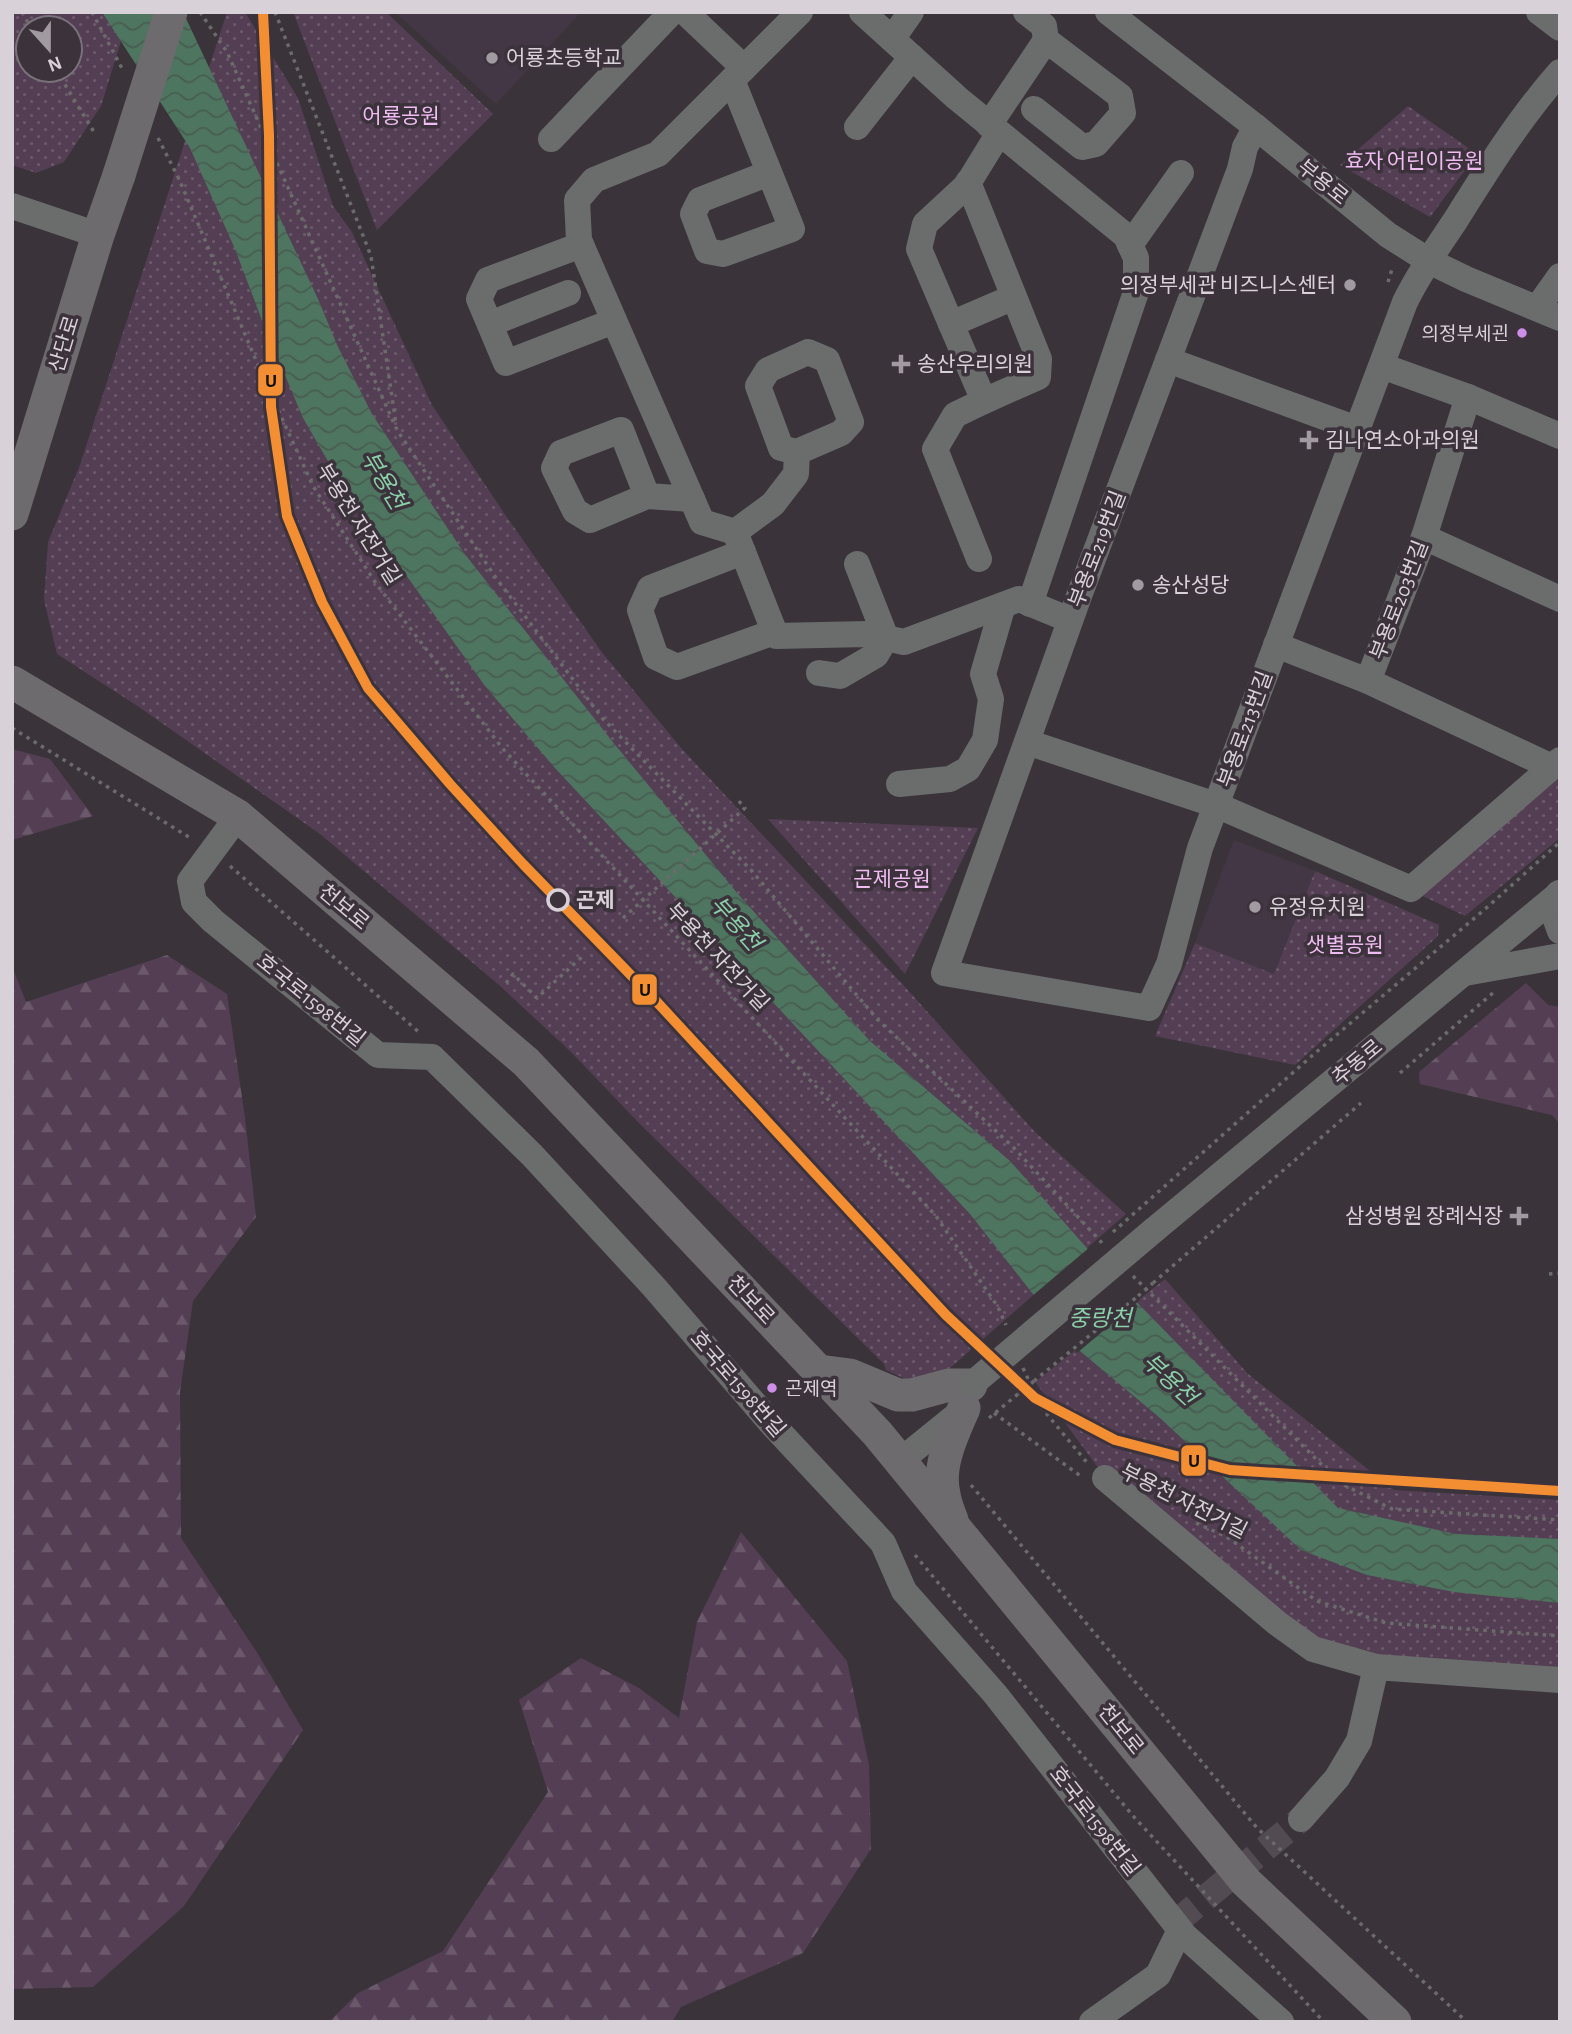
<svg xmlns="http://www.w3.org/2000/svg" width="1572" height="2034" font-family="'Alegreya Sans','Noto Sans KR',sans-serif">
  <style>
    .built { fill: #443745 }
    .forest { fill: url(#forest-firs) }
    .park { fill: url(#park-dots); fill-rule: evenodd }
    .water { fill: url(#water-waves) }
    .pier { fill: #3a343a }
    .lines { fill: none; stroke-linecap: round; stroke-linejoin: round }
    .minor-tunnel { stroke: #524c52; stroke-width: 26; stroke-dasharray: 26 13; stroke-linecap: butt }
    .path { stroke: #6c6b6c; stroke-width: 3.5; stroke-dasharray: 3.5 5; stroke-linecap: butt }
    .minor { stroke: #6b6c6c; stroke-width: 26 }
    .major { stroke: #6d6b6d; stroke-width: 33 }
    .path-bridge { stroke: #6c6b6c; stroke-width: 3.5; stroke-dasharray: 3.5 5; stroke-linecap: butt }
    .minor-bridge { stroke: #6b6c6c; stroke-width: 26 }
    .major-bridge { stroke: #6d6b6d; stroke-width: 33 }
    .rail-1-casing { stroke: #3c323c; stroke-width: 16 }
    .rail-1 { stroke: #f38f32; stroke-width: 10 }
    .poi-dot { fill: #a19ba1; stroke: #3c323c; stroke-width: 2.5 }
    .bus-dot { fill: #ce8fe9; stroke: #3c323c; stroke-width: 2.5 }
    .stop-dot { fill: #3c323c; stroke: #d8d2d8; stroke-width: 3.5 }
    .labels { text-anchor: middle; stroke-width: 7; stroke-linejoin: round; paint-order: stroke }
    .bus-label { font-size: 19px; fill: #d8d2d8; stroke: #3c323c; text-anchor: end }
    .poi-label { font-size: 21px; fill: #d8d2d8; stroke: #3c323c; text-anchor: start }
    .park-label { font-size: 21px; fill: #efbbf0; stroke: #3c323c }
    .street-label { font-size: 21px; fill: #d8d2d8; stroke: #3c323c }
    .stop-label { font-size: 21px; font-weight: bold; fill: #d8d2d8; stroke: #3c323c; text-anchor: start }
    .water-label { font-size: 23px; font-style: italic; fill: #8ad1a9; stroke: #3c323c }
    .line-badge { stroke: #3c323c; stroke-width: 2.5 }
    .pale-badge-label { font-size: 19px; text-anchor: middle; font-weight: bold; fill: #111 }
  </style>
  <defs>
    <pattern id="forest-firs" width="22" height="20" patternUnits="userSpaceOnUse" patternTransform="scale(1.75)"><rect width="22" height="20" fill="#533e53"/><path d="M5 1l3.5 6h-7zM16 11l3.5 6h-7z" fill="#6b596b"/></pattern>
    <pattern id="park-dots" width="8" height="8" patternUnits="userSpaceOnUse" patternTransform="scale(1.75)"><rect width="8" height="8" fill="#533e53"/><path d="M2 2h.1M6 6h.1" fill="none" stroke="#6b596b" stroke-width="1.8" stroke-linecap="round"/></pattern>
    <pattern id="water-waves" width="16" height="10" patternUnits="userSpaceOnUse" patternTransform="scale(1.75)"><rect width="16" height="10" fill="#4e755f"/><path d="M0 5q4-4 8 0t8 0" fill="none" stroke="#485d52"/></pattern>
  </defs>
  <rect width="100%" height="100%" fill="#3a343a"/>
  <g class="built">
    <path d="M395 12H581L496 104Z"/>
    <path d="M1234 840 1315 871 1274 974 1195 943Z"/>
  </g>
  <g class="forest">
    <path d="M12 749 50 759 93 816 12 840Z"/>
    <path d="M167 955 227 994 245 1118 256 1217 193 1301 180 1392 181 1538 258 1654 303 1730 184 1906 93 1987 12 1989V966L26 1002Z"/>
    <path d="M1526 983 1548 1005 1560 1007V1124L1552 1115 1420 1084 1419 1072Z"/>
    <path d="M741 1532 847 1661 869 1765 871 1849 803 1953 681 2007 672 2022H329L358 1993 443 1951 548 1792 519 1700 581 1658 639 1688 679 1718 697 1622Z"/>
  </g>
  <g class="park">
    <path d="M12 12H130L101 106 64 162 36 173 12 165ZM28 28H70V70H28Z"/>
    <path d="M227 12H245L298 98 333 206 352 232 432 405 506 516 601 651 682 749 906 988 1035 1132 1126 1214 934 1382 908 1380 886 1370 884 1364 637 1121 571 1052 499 985 320 834 139 707 57 654 44 600 48 542 80 465Z"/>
    <path d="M293 12H386L493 114 377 230Z"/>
    <path d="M1408 106 1477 154 1430 217 1340 165Z"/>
    <path d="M1560 774V838L1465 916 1416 893Z"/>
    <path d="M768 819 978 828 905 974Z"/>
    <path d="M1315 871 1439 925 1438 936 1295 1065 1155 1036 1195 943 1274 974Z"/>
    <path d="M1165 1279 1247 1373 1394 1490 1560 1500V1673L1389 1662 1315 1645 1102 1473 1035 1382Z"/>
  </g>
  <path class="water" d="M102 12H183L318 299 338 347 372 414 464 553 612 741 738 894 870 1041 1010 1161 1116 1281 1338 1508 1456 1534 1560 1539V1603L1454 1592 1367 1575 1301 1550 1160 1418 1074 1346 970 1214 555 768 485 686 340 482 303 418 263 323 235 249 190 148Z"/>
  <path class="pier" d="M1090 1247 1140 1300 1077 1353 1031 1297Z"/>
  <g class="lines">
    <path class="minor-tunnel" d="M1175 1923 1301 1819"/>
    <g class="path">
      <path d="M22 12 31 28"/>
      <path d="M92 12 124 72"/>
      <path d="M200 12 227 52 397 430 496 578 603 719 751 870 877 1019 1014 1148 1104 1245"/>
      <path d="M275 12 371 256 396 424"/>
      <path d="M56 70 94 132"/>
      <path d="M158 138 179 179 264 379 313 486 377 585 503 749 936 1216 998 1307 1006 1325"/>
      <path d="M1388 282 1393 266"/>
      <path d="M12 728 192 839"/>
      <path d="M230 866 421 1034"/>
      <path d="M506 983 513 974 537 998 585 954"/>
      <path d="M1400 1073 1494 992"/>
      <path d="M1113 1232 1314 1054 1484 910 1560 842"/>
      <path d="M1549 1274 1560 1273"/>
      <path d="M1133 1276 1340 1483 1392 1509 1560 1520"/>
      <path d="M1153 1283 1361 1103"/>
      <path d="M1023 1368 1041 1407 1089 1465"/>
      <path d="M1034 1381 1138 1296"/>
      <path d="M994 1413 1082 1477"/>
      <path d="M989 1418 1018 1394"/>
      <path d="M971 1485 1257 1828 1467 2022"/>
      <path d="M1196 1523 1227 1537 1317 1601 1386 1623 1560 1636"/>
      <path d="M915 1555 1134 1817 1324 2022"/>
    </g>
    <g class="minor">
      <path d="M685 12 744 68"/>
      <path d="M800 12 658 154 594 180 577 200 579 240 702 522 735 532 776 636 867 634 904 642 1019 599 1070 620"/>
      <path d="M862 12 957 98 1126 236 1136 258V292L1030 604"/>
      <path d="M1026 12 1044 26 1046 40"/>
      <path d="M1108 12 1256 127 1388 235 1429 261 1466 279 1560 318"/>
      <path d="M1539 12 1560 28"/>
      <path d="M892 39 911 12"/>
      <path d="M732 80 792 229 723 254 707 251 693 214 700 200 769 173"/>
      <path d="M989 125 1046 40 1120 96 1123 113 1096 144 1082 147 1034 109"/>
      <path d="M857 127 912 57"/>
      <path d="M1256 127 1245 147 1240 169 1079 596 944 973 1149 1008 1169 964 1200 848 1405 302C1419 273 1437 248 1455 221 1487 170 1520 117 1560 72"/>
      <path d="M551 139 672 12"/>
      <path d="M968 182 1039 359 1038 377 984 401"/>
      <path d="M12 206 98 235"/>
      <path d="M581 245 488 280 479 299 506 363 614 321"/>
      <path d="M1130 245 1181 173"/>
      <path d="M1538 307 1560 276"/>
      <path d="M490 324 568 293"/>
      <path d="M951 324 1014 297"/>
      <path d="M1168 360 1357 429"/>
      <path d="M1382 366 1468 397 1560 436"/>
      <path d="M647 496 590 520 575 511 554 468 561 453 621 430 647 496 692 499"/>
      <path d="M735 532 773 504 796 474 797 452 841 433 851 422 827 360 808 352 768 370 758 386 781 448 797 452"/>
      <path d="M1424 537 1560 599"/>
      <path d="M743 552 650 588 640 610 656 657 677 667 774 632"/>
      <path d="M979 559 935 449 955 415 984 401 919 249 925 224 967 185 999 133"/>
      <path d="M1276 645 1368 681 1552 767"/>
      <path d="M819 673 840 676 876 655 886 638 857 564"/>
      <path d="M1368 681 1424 537 1468 397"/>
      <path d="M1027 742 1216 805 1411 889 1560 760"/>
      <path d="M899 784 950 779 968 769 985 740 991 699 983 674 1003 605"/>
      <path d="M238 816 190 881 194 902 213 921 378 1055 432 1057 532 1155 654 1287 771 1423 883 1543 904 1591 995 1694 1185 1936 1281 2022"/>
      <path d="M1559 893 1556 920 1560 931"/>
      <path d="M1465 973 1560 956"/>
      <path d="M1154 1230 1560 893"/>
      <path d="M900 1461 963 1410"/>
      <path d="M1105 1478 1277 1623 1313 1649 1376 1667"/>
      <path d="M1301 1819 1337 1778 1359 1741 1376 1667 1560 1680"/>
      <path d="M1092 2022 1158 1975 1180 1930"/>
    </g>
    <g class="major">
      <path d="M12 514 98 235 119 175"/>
      <path d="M12 682 238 816 526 1062 877 1433 1246 1882 1395 2022"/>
      <path d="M819 1371 850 1375 898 1395H912L949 1385H971"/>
      <path d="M952 1520C949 1512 945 1503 944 1494 937 1465 953 1434 964 1408"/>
    </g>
    <g class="path-bridge">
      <path d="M623 918 745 808 736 798"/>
      <path d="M1138 1296 1153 1283"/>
      <path d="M1018 1394 1034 1381"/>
    </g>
    <path class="minor-bridge" d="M971 1385 1154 1230"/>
    <path class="major-bridge" d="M119 175 171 12"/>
    <defs>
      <path id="rail-1" d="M263 12 269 135 271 407 287 516 322 602 368 688 450 784 523 864 656 1001 946 1315 1035 1398 1115 1440 1230 1470 1560 1491"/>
    </defs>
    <use href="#rail-1" class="rail-1-casing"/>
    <use href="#rail-1" class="rail-1"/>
  </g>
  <g class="poi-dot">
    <circle cx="492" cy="58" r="7"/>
    <circle cx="1350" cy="285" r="7"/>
    <path d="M897.5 353.5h7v7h7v7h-7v7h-7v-7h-7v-7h7z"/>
    <path d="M1305.5 429.5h7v7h7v7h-7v7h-7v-7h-7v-7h7z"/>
    <circle cx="1138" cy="585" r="7"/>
    <circle cx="1255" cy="907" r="7"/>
    <path d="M1515.5 1205.5h7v7h7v7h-7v7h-7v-7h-7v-7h7z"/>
  </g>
  <g class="bus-dot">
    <circle cx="1522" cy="333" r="6"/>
    <circle cx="772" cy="1388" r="6"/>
  </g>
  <circle class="stop-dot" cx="558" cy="900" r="10"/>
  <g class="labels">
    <g class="bus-label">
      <text x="1509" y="340">의정부세괸</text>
      <text x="785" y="1395" text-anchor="start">곤제역</text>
    </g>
    <g class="poi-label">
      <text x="506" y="65">어룡초등학교</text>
      <text x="1336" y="292" text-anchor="end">의정부세관 비즈니스센터</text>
      <text x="917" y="371">송산우리의원</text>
      <text x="1325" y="447">김나연소아과의원</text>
      <text x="1152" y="592">송산성당</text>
      <text x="1269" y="914">유정유치원</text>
      <text x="1503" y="1223" text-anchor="end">삼성병원 장례식장</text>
    </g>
    <g class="park-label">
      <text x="401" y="123">어룡공원</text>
      <text x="1414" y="168">효자 어린이공원</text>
      <text x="892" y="886">곤제공원</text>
      <text x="1345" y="952">샛별공원</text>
    </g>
    <g class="street-label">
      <text transform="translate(1323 182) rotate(39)" y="7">부용로</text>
      <text transform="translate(64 344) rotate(-73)" y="7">산단로</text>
      <text transform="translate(359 524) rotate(58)" y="7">부용천 자전거길</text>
      <text transform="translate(1097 549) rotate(-69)" y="7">부용로219번길</text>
      <text transform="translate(1399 600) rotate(-69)" y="7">부용로203번길</text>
      <text transform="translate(1245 729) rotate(-70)" y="7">부용로213번길</text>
      <text transform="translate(344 907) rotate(40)" y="7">천보로</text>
      <text transform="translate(718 957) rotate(47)" y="7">부용천 자전거길</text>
      <text transform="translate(311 1000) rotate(39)" y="7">호국로1598번길</text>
      <text transform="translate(1357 1062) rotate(-40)" y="7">추동로</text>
      <text transform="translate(751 1300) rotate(47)" y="7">천보로</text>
      <text transform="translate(738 1384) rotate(49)" y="7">호국로1598번길</text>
      <text transform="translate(1184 1501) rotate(27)" y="7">부용천 자전거길</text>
      <text transform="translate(1121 1729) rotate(51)" y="7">천보로</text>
      <text transform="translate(1095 1821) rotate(52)" y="7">호국로1598번길</text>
    </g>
    <g class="stop-label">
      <text x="576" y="907">곤제</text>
    </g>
    <g class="water-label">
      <text transform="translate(384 480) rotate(59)" y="8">부용천</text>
      <text transform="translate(736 923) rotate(48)" y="8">부용천</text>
      <text x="1100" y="1326">중랑천</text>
      <text transform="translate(1170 1379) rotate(43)" y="8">부용천</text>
    </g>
  </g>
  <g class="line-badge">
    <rect x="257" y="363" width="27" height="34" rx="7" fill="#f38f32"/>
    <rect x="631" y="973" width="27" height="33" rx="7" fill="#f38f32"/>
    <rect x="1180" y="1444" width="27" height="33" rx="7" fill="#f38f32"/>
  </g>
  <g class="pale-badge-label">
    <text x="271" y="387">U</text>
    <text x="645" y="996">U</text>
    <text x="1194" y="1467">U</text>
  </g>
  <rect width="1572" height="2034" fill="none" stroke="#d8d2d8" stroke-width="28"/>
  <g transform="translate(49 49) rotate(159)"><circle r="33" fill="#3c323c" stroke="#7a727a" stroke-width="2"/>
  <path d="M0-5L12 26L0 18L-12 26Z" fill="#a19ba1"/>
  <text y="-10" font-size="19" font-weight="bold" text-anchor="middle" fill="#d8d2d8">N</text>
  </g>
</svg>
